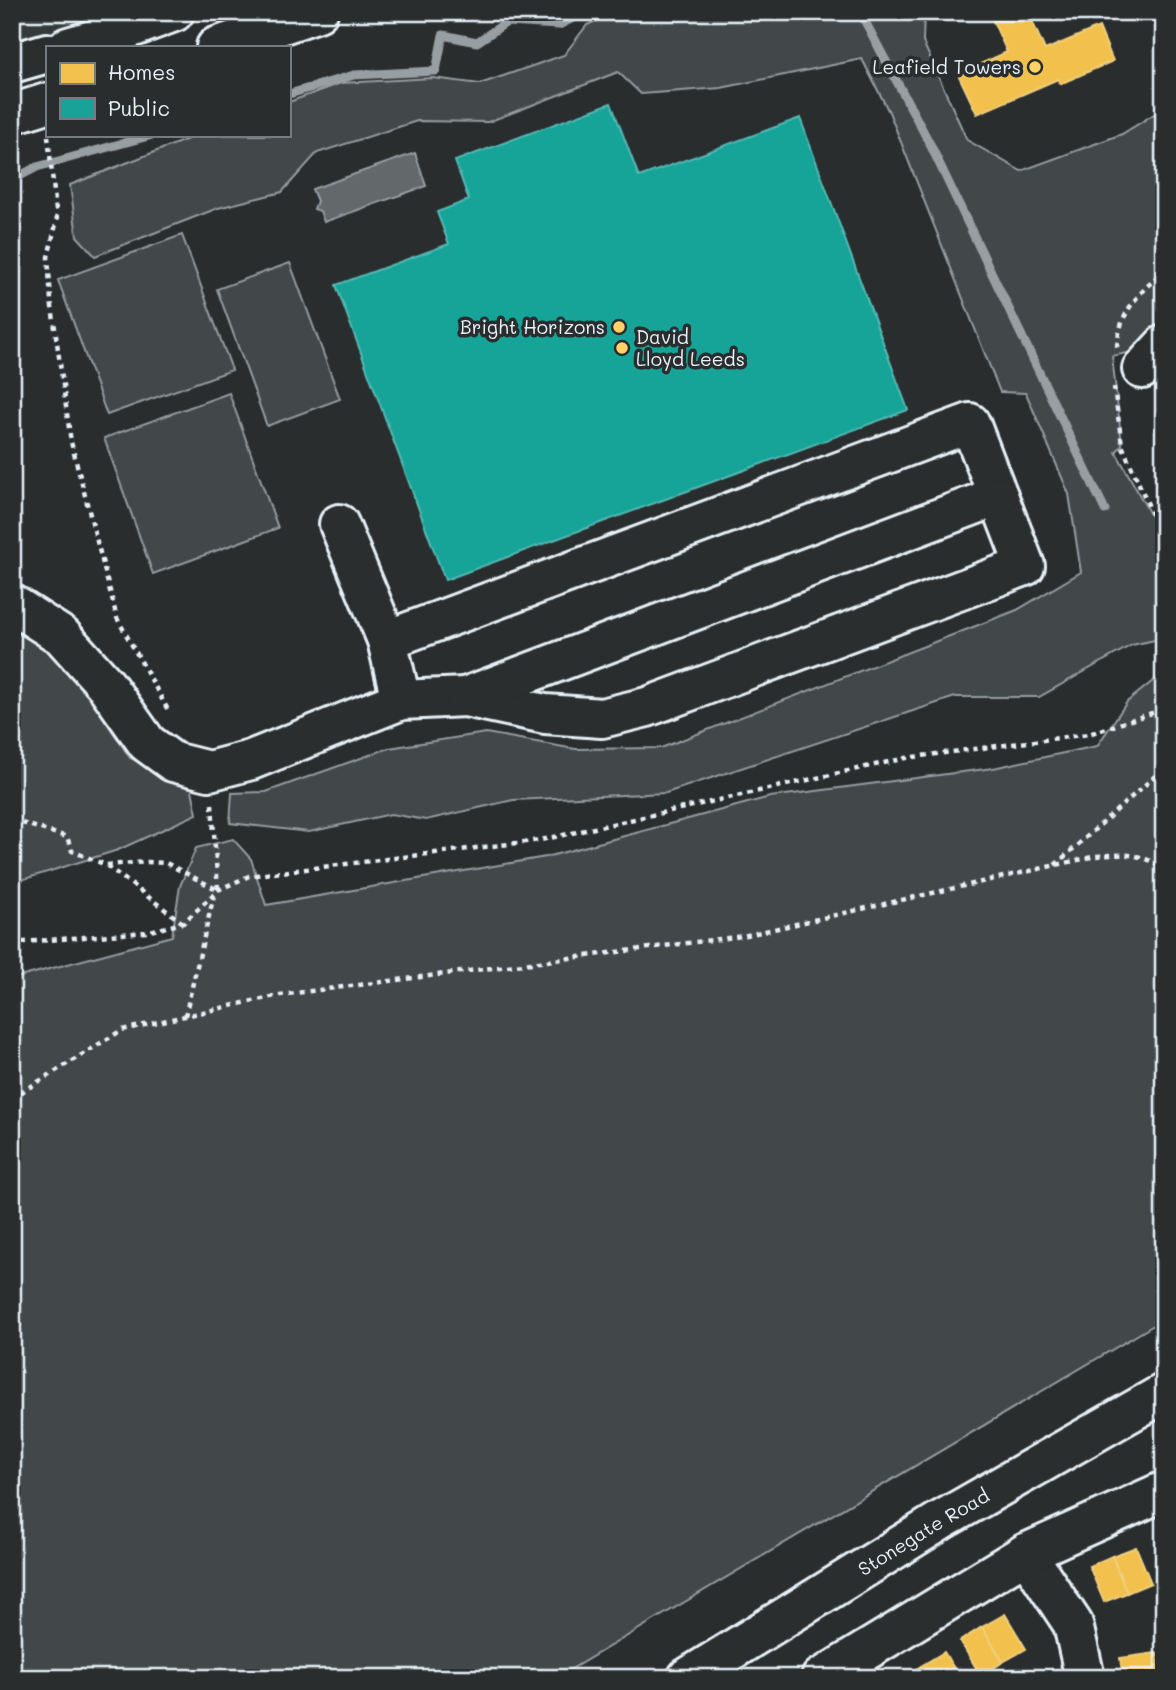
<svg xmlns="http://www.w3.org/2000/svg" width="1176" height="1690" font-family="Mali,sans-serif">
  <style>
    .built { fill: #363a3b }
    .green { fill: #424648; stroke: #959ca0; stroke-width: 2 }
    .water { fill: #63686b; stroke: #989fa3; stroke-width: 2 }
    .homes { fill: #f2c14e; stroke: #efcf81; stroke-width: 2 }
    .public { fill: #17a398; stroke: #56bab5; stroke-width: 2 }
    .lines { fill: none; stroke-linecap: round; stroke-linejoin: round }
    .stream { stroke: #989fa3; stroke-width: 9 }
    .minor-casing { stroke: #e8f1f8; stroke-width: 44 }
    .major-casing { stroke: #e8f1f8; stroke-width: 44 }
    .highway-casing { stroke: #e8f1f8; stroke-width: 44 }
    .path { stroke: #e8f1f8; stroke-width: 4.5; stroke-dasharray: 5 5; stroke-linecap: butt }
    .minor { stroke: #2a2d2e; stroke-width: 38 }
    .major { stroke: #2a2d2e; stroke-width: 38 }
    .highway { stroke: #2a2d2e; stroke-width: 38 }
    .poi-dot { fill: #ffd166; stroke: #2a2d2e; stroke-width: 2.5 }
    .labels { text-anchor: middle; stroke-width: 7; stroke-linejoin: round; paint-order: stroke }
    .poi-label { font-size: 19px; fill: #e8f1f8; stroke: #2a2d2e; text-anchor: end }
    .street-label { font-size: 19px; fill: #e8f1f8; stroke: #2a2d2e }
  </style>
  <rect width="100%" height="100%" fill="#2a2d2e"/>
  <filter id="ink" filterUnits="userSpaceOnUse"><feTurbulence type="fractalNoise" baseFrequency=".0143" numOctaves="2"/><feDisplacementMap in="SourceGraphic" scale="14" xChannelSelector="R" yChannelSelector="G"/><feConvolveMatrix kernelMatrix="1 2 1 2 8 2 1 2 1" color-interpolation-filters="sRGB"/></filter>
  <g filter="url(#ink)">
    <path class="built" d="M12 12H174L12 63Z"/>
    <g class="green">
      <path d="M616 12H924L923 42 967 140 1021 171 1122 134 1164 108V329L1141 350 1112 356 1122 445 1116 452 1164 540V638L1132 645 1039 697H955L666 793 513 800 426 820 391 814 309 832 230 823 232 793 266 792 389 748 486 733 575 749 661 748 1017 610 1081 572 1069 494 1026 393 1000 392 889 112 862 59 721 88 641 94 618 72 488 122 417 121 317 153 282 192 218 208 95 256 77 236 70 185 198 135H289V102L341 83 433 78 480 84 564 55 587 25Z"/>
      <path d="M182 235 232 370 107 415 58 280Z"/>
      <path d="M290 263 340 399 267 426 217 289Z"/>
      <path d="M229 393 278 528 153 574 104 438Z"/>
      <path d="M12 621 68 663 130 758 191 785 197 814 118 850 12 883Z"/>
      <path d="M1164 672V1319L556 1678H12V979L172 936 180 886 196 848 233 839 251 859 266 905 546 857 770 797 993 768 1097 746 1127 702Z"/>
    </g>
    <path class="water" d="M415 153 426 186 324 222 320 211 314 209 317 201 312 189Z"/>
    <g class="homes">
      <path d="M989 12H1028L1045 50 1099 27 1113 61 1060 84 1058 79 977 114 958 74 1007 52Z"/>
      <path d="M1164 464V509L1155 507Z"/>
      <path d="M1136 1547 1151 1583 1127 1593 1112 1556Z"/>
      <path d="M1112 1556 1127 1593 1104 1602 1089 1566Z"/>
      <path d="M1005 1614 1026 1649 1003 1662 982 1627Z"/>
      <path d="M982 1627 1003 1662 981 1676 960 1641Z"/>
      <path d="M944 1652 960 1678H929L921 1666Z"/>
      <path d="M1157 1653 1160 1678H1123L1120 1658Z"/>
      <path d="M921 1666 929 1678H902Z"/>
    </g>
    <path class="public" d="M611 103 639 177 800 118 908 410 445 580 336 285 449 244 437 212 469 200 455 161Z"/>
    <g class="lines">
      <g class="stream">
        <path d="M860 12 930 144 1105 510"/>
        <path d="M289 94 354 75 436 71 443 35 477 42 507 22 559 25 585 12"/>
        <path d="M12 180 37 167 152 135"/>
      </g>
      <defs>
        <g id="minor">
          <path d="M1142 369 1164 345"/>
          <path d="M339 524 387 640 401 700"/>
          <path d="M12 604 62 636 106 685 147 743 173 762 209 771 251 760 401 700 465 697 545 714 602 718 647 707 1025 566 970 423 387 640"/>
          <path d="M465 697 998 496"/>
          <path d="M1026 1553 1073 1624 1085 1678"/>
          <path d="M821 1678 1026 1553 1164 1491"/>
        </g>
        <g id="major">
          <path id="s1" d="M687 1678 940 1521 1164 1393"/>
        </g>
        <g id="highway">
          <path d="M68 47 123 31 174 12"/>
          <path d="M216 47 318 12"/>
          <path d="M12 63 47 53"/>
          <path d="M12 114 47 103"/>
        </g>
      </defs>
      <use href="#minor" class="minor-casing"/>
      <use href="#major" class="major-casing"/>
      <use href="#highway" class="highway-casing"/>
      <g class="path">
        <path d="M48 136 57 220 48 257 51 300 71 442 117 618 168 710"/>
        <path d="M1117 347C1120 310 1139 294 1164 270"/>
        <path d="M1114 387 1122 445 1164 541"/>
        <path d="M212 804 218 890"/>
        <path d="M12 820 67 837 72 851 106 865 148 862 166 863 218 890"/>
        <path d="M1055 865 1164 768"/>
        <path d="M107 866 183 923"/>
        <path d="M12 943 146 932 183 923 218 890 249 876 541 840 906 758 1089 734 1164 709"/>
        <path d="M185 1016 214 895"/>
        <path d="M12 1098 122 1030 280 995 743 936 1096 856C1125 854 1140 852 1164 869"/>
      </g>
      <use href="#minor" class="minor"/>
      <use href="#major" class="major"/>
      <use href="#highway" class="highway"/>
    </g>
  </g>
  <g class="poi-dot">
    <circle cx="1035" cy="67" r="7"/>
    <circle cx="619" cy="327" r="7"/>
    <circle cx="622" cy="348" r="7"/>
  </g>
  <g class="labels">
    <g class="poi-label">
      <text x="1021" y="74">Leafield Towers</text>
      <text x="605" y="334">Bright Horizons</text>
      <text x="636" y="344" text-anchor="start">David<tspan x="636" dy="22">Lloyd Leeds</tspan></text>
    </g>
    <g class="street-label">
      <text dy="7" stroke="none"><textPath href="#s1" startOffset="278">Stonegate Road</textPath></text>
    </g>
  </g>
  <rect width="1176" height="1690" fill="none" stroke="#2a2d2e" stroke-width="42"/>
  <rect x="21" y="21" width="1134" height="1648" fill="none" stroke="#e8f1f8" stroke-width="2.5" filter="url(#ink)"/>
  <rect x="46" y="46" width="245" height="91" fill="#2a2d2e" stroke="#767b7f" stroke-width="2"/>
  <rect x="60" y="63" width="35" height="21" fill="#f2c14e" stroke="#767b7f" stroke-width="2"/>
  <text x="108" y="80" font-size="21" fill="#e8f1f8">Homes</text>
  <rect x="60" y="98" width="35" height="21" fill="#17a398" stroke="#767b7f" stroke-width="2"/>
  <text x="108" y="116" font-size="21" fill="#e8f1f8">Public</text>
</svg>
